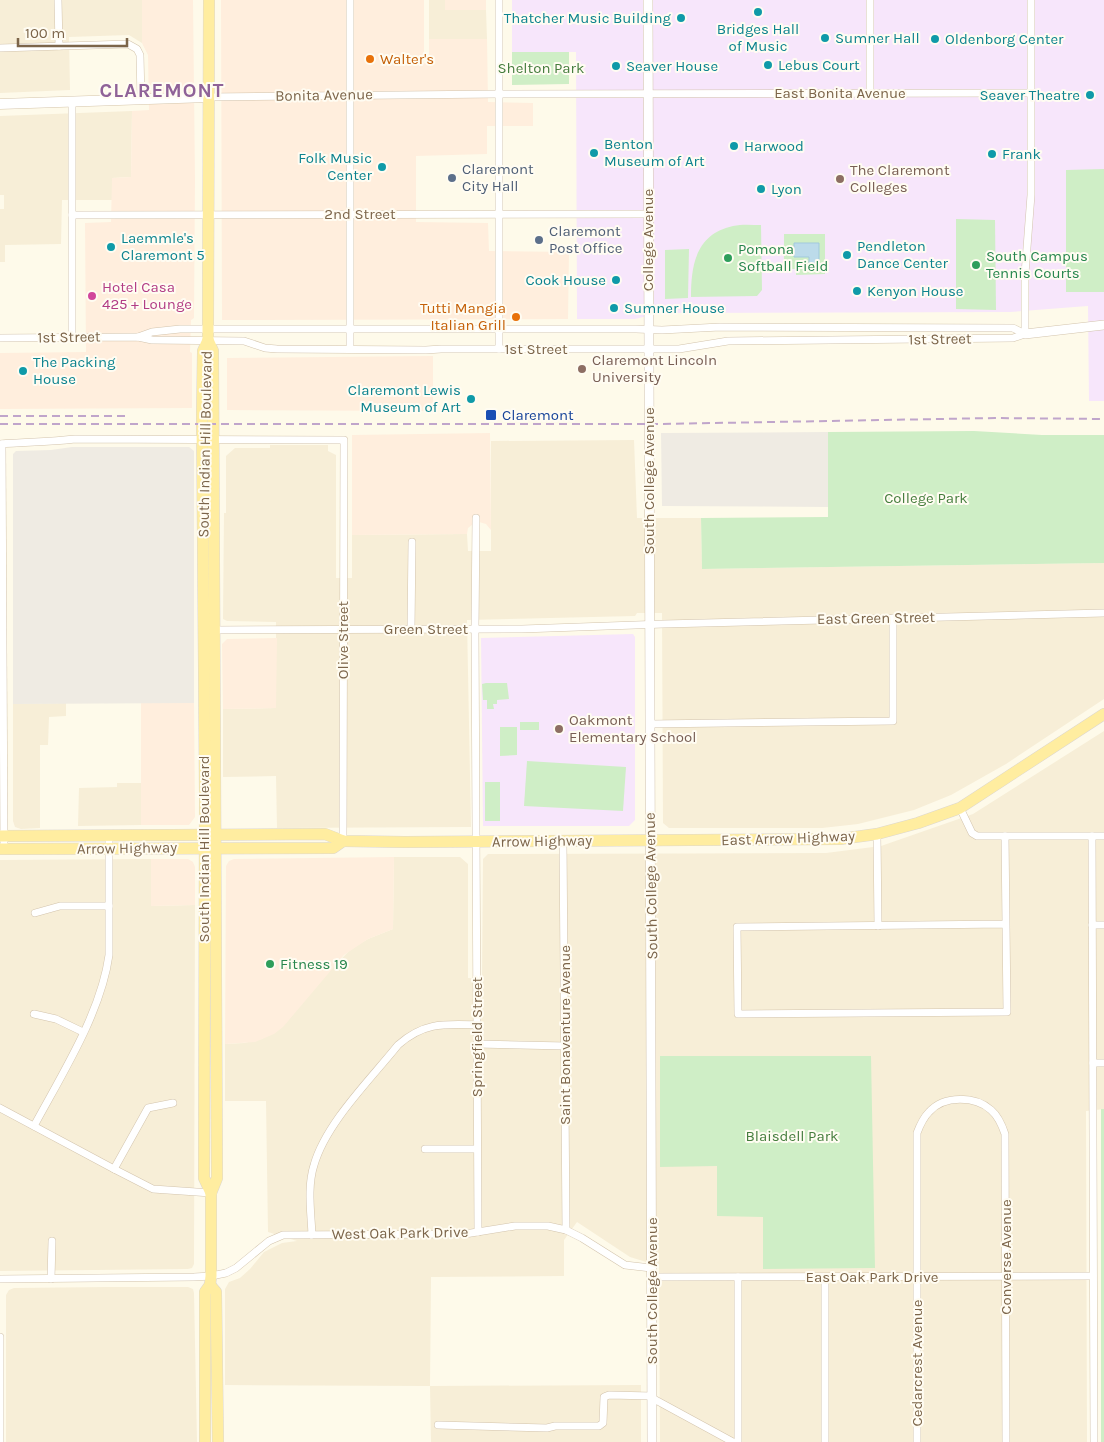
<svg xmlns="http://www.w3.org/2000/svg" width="1104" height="1442" font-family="Karla,sans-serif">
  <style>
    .residential { fill: #f7eed7 }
    .commercial { fill: #fed }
    .industrial { fill: #efebe3 }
    .education { fill: #f7e6fb }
    .green { fill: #cfeec6 }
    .water { fill: #bcdbea; stroke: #a1c9dd }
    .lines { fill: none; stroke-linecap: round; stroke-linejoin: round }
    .minor-casing { stroke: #d3c4ad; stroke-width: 8 }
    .tertiary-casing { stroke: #d3c4ad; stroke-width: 10 }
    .secondary-casing { stroke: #d6c6ab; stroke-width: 11 }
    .primary-casing { stroke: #ddd7d0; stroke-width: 12 }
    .minor { stroke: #fff; stroke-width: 7 }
    .tertiary { stroke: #fff; stroke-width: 9 }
    .secondary { stroke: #fff; stroke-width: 10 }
    .primary { stroke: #ffeda0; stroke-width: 11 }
    .rail { stroke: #c0a5cb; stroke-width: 2; stroke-dasharray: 8 5; stroke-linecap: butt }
    .culture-dot { fill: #0f9aa8; stroke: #fffcf2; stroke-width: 2 }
    .food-dot { fill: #e8710a; stroke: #fffcf2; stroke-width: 2 }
    .service-dot { fill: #5c6f8a; stroke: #fffcf2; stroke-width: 2 }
    .education-dot { fill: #8d6e63; stroke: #fffcf2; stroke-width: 2 }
    .leisure-dot { fill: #2e9e5b; stroke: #fffcf2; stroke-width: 2 }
    .hotel-dot { fill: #d1479c; stroke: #fffcf2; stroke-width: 2 }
    .transit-dot { fill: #1a4fb4; stroke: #fffcf2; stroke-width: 2 }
    .labels { text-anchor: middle; stroke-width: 4; stroke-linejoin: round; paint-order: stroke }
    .culture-label { font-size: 15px; fill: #0d838f; stroke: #fffcf2; text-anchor: start }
    .food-label { font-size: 15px; fill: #c56008; stroke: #fffcf2; text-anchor: start }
    .park-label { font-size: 15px; fill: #457d3d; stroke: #fffcf2 }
    .street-label { font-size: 15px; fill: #7c654a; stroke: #fffcf2 }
    .service-label { font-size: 15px; fill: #4e5e75; stroke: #fffcf2; text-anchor: start }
    .education-label { font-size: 15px; fill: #785e54; stroke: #fffcf2; text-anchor: start }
    .leisure-label { font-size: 15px; fill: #27864d; stroke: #fffcf2; text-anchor: start }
    .hotel-label { font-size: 15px; fill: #b23c85; stroke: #fffcf2; text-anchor: start }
    .transit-label { font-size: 15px; fill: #164399; stroke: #fffcf2; text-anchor: start }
    .district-label { font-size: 20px; font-weight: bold; letter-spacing: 1px; fill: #8f6298; stroke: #fffcf2 }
  </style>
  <rect width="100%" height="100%" fill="#fefaea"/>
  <g class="residential">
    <path d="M0 0H142V43L129 35 69 37 70 90 0 93Z"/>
    <path d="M429 0H445V10H486L487 39H429Z"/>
    <path d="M132 111 131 177 112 178V200H62L61 244 5 245V262H0V209H4V195H0V116Z"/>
    <path d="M634 440 637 518H701L702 569 1104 563V699L1006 764 951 795 914 810 858 824 822 828H669L663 823 662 613H637L635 616 467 620 471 827 277 828 276 776 223 777V709L276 708V622L227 621 223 619 224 513H226V456L235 448H270V445H328V451L336 455V578H352V535L467 534 468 551H491V441Z"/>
    <path d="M66 703V716L49 717 48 745H40V828L21 829 15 827 13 821V704Z"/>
    <path d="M1104 731V1109L1086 1111 1087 1442H660L659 1266 630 1257 577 1222 564 1240V1276L431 1277 430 1386 641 1385V1442H431L430 1386 225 1385V1289L229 1282 240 1278 250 1269 264 1252 282 1243 297 1241 268 1232 266 1101H225V1044L244 1043 262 1039 351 949 368 939 393 929 394 857H460L468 864V978L482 979 483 859 488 854 826 853 881 846 973 814Z"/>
    <path d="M117 783H141V825L78 826 79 788 117 787Z"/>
    <path d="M151 859V906L195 905 194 1264 192 1268 188 1269 0 1271V860Z"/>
    <path d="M108 1287H188L193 1289 194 1293 197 1442H6V1295L9 1290 14 1288Z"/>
  </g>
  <g class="commercial">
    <path d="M142 0H193L195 180 194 318 191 320 190 352 192 353V408L0 409V353L86 352 85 223 111 222 112 178 131 177 132 111 149 110 148 55 142 43Z"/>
    <path d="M221 0H424V63H429V39H487L488 102 533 103V126H487V154L416 156V222L488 223 489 251 569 252 568 319 222 320Z"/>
    <rect x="445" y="0" width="41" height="10"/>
    <path d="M433 356V411L227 410V358Z"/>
    <path d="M490 433 491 530 486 524 479 522 473 524 468 528 467 534 352 535V435Z"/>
    <path d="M277 638 276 708 223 709 222 644 227 639Z"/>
    <path d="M141 703H194L195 817 189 825H141Z"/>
    <path d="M394 857 393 929 368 939 344 955 283 1027 274 1034 255 1042 225 1044 226 866 229 861 234 859Z"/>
    <path d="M151 859H188L193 862 195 867V905L151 906Z"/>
  </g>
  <g class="industrial">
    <path d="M828 432V507L662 506 661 433Z"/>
    <path d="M72 447H189L194 451V703L13 704V454L16 451 51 450Z"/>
  </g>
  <g class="education">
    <path d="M512 0H1104V401H1089L1088 306 1010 312 660 313 635 319H577L576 52H512Z"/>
    <path d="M633 634 635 637V820L629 826H483L481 638Z"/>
  </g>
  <g class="green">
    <path d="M512 52H569V84L512 85Z"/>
    <path d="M1104 169V292H1066V170Z"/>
    <path d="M956 219 995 220 996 310 956 309Z"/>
    <path d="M761 225 762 290 757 296 691 297C691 265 696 234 733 226 742 224 752 225 761 225Z"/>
    <path d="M784 234H825V274L796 275V269H784Z"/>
    <path d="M689 249 688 298 665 299V250Z"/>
    <path d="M974 431 1042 435H1104V563L702 569 701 518 828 517V432Z"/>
    <path d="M486 683H507L509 699 497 700V704H493L494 709H487V700H483L482 684Z"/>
    <rect x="520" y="722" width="19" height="8"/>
    <path d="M500 727H517V755L500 756Z"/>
    <path d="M527 761 626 767 623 811 524 806Z"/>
    <rect x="485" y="782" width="15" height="39"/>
    <path d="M660 1056H871L875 1268 763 1269V1217L717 1216V1166L660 1167Z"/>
    <rect x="1101" y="1109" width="3" height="333"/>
  </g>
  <path class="water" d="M794 243H819V265H809V257H794Z"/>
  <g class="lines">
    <defs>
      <g id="minor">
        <path d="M58 0 59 46"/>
        <path d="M499 0V349"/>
        <path d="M870 0V93"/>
        <path d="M0 48 128 44 137 49 140 55 141 99"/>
        <path d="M208 97 498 94 1031 93"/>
        <path d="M72 215 648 214"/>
        <path d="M1025 334V274L1031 195V0"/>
        <path d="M138 337 152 332 180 329H636L662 330 720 327 1013 328 1025 334"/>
        <path d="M0 338 138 337 152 340 244 341 265 348 277 349 426 350 441 349H679L728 341 1013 338 1025 334"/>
        <path d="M72 338V102"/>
        <path d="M350 349V0"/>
        <path d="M0 444C25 442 50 442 75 439L344 440 343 841"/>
        <path d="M2 444 4 849"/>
        <path d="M476 518 475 629 478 1232"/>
        <path d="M411 629 412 542"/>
        <path d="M212 630 522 629 664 624 1104 613"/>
        <path d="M650 724 893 721V618"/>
        <path d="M960 808 972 833 977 836H1104"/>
        <path d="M877 834 878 926"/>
        <path d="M1005 836 1007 1012 738 1014 737 927 1006 924"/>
        <path d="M1092 836 1094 1442"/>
        <path d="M563 840 566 1230"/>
        <path d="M35 913 60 906H109"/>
        <path d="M1092 925H1104"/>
        <path d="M34 1014 56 1019 83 1032"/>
        <path d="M477 1044 566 1046"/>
        <path d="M1093 1063H1104"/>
        <path d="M0 1108 114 1169 153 1189 211 1193"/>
        <path d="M34 1126C62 1074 101 1013 109 955V835"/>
        <path d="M425 1149H477"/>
        <path d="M114 1169 148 1108 173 1103"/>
        <path d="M312 1235C311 1212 307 1187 314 1165 326 1123 370 1080 398 1045 424 1022 444 1024 477 1025"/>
        <path d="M651 1277 1093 1276"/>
        <path d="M825 1277V1442"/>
        <path d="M0 1279 194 1277 211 1276 226 1273 236 1268 269 1241 283 1235 465 1234 515 1226H548L566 1230 582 1238 625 1265 651 1268"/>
        <path d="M51 1279 52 1241"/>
        <path d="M0 1337V1442"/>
        <path d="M652 1398 733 1442"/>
        <path d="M438 1425 547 1428 555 1426H599L603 1423 604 1397 609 1395 652 1396"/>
        <path d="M738 1442V1277"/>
        <path d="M917 1442V1133C920 1125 923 1118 929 1112 944 1095 975 1096 991 1110 998 1116 1002 1125 1005 1134L1006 1442"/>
      </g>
      <g id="tertiary">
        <path d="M648 0C649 481 651 961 652 1442"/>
        <path d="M1025 334 1104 325"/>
      </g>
      <path id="secondary" d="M0 104 208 97"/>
      <g id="primary">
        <path d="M209 0 208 330V340L213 351 217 1178 211 1193"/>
        <path d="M0 836 325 834 343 841 405 842 840 839 877 834 918 823 960 808 1104 714"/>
        <path d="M0 849 333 848 343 841"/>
        <path d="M210 1285 216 1292 218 1442"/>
        <path d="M205 1442V1292L210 1285 211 1276V1193L204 1178 205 797 202 416 203 351 208 340"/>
      </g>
    </defs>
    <use href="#minor" class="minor-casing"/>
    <use href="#tertiary" class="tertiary-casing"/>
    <use href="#secondary" class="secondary-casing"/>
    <use href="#primary" class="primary-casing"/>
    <use href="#minor" class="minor"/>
    <use href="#tertiary" class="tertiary"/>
    <use href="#secondary" class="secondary"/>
    <use href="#primary" class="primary"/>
    <g class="rail">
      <path d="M0 416H127"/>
      <path d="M0 424H659L995 418 1104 419"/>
    </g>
  </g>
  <g class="culture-dot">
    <circle cx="758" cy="12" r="5"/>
    <circle cx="681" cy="18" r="5"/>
    <circle cx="825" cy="38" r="5"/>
    <circle cx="935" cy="39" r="5"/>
    <circle cx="768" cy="65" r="5"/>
    <circle cx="616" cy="66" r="5"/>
    <circle cx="1090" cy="95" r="5"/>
    <circle cx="734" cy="146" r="5"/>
    <circle cx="594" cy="153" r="5"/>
    <circle cx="992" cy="154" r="5"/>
    <circle cx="382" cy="167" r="5"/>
    <circle cx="761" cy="189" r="5"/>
    <circle cx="111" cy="247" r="5"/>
    <circle cx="847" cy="255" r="5"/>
    <circle cx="616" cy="280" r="5"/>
    <circle cx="857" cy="291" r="5"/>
    <circle cx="614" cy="308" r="5"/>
    <circle cx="23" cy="371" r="5"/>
    <circle cx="471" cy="399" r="5"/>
  </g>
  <g class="food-dot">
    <circle cx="370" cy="59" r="5"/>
    <circle cx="516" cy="317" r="5"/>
  </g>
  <g class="service-dot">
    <circle cx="452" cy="178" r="5"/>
    <circle cx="539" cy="240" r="5"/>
  </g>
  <g class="education-dot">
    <circle cx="840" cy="179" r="5"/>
    <circle cx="582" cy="369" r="5"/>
    <circle cx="559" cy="729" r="5"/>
  </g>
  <g class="leisure-dot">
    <circle cx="728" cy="258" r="5"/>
    <circle cx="976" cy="265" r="5"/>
    <circle cx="270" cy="964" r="5"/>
  </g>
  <circle class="hotel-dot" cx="92" cy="296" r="5"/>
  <rect class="transit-dot" x="485" y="409" width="12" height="12" rx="2.5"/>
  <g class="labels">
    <g class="culture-label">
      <text x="671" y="23" text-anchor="end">Thatcher Music Building</text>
      <text x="758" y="34" text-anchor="middle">Bridges Hall<tspan x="758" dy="17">of Music</tspan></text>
      <text x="835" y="43">Sumner Hall</text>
      <text x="945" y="44">Oldenborg Center</text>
      <text x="778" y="70">Lebus Court</text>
      <text x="626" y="71">Seaver House</text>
      <text x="1080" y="100" text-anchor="end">Seaver Theatre</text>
      <text x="604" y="149">Benton<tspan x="604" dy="17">Museum of Art</tspan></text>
      <text x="744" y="151">Harwood</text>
      <text x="1002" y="159">Frank</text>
      <text x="372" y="163" text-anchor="end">Folk Music<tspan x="372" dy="17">Center</tspan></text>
      <text x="771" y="194">Lyon</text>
      <text x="121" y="243">Laemmle's<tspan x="121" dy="17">Claremont 5</tspan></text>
      <text x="857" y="251">Pendleton<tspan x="857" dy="17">Dance Center</tspan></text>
      <text x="606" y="285" text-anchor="end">Cook House</text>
      <text x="867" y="296">Kenyon House</text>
      <text x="624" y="313">Sumner House</text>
      <text x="33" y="367">The Packing<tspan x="33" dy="17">House</tspan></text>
      <text x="461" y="395" text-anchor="end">Claremont Lewis<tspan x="461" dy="17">Museum of Art</tspan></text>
    </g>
    <g class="food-label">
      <text x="380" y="64">Walter's</text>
      <text x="506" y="313" text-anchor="end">Tutti Mangia<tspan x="506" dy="17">Italian Grill</tspan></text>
    </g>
    <g class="park-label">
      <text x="541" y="73">Shelton Park</text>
      <text x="926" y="503">College Park</text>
      <text x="792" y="1141">Blaisdell Park</text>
    </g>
    <g class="street-label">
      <text x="840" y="98">East Bonita Avenue</text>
      <text transform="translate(324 95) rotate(-1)" y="5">Bonita Avenue</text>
      <text x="360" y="219">2nd Street</text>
      <text transform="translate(648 240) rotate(-90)" y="5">College Avenue</text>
      <text transform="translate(69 337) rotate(-1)" y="5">1st Street</text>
      <text transform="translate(940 339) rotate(-1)" y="5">1st Street</text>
      <text x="536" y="354">1st Street</text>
      <text transform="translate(205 444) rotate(-89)" y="5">South Indian Hill Boulevard</text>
      <text transform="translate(649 481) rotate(-90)" y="5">South College Avenue</text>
      <text transform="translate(876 618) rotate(-1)" y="5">East Green Street</text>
      <text x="426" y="634">Green Street</text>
      <text transform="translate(343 640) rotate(-90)" y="5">Olive Street</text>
      <text transform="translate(788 838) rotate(-2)" y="5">East Arrow Highway</text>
      <text transform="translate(542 841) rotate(-1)" y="5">Arrow Highway</text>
      <text transform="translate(127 848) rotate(-1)" y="5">Arrow Highway</text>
      <text transform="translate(204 849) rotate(-90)" y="5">South Indian Hill Boulevard</text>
      <text transform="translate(651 886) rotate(-91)" y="5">South College Avenue</text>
      <text transform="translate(565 1035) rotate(-90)" y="5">Saint Bonaventure Avenue</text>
      <text transform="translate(477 1037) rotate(-90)" y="5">Springfield Street</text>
      <text transform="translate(400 1233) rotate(-1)" y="5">West Oak Park Drive</text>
      <text transform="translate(1006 1257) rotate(-90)" y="5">Converse Avenue</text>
      <text x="872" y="1282">East Oak Park Drive</text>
      <text transform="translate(652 1291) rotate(-90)" y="5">South College Avenue</text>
      <text transform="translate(917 1363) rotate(-90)" y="5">Cedarcrest Avenue</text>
    </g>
    <g class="service-label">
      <text x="462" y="174">Claremont<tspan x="462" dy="17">City Hall</tspan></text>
      <text x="549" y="236">Claremont<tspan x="549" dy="17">Post Office</tspan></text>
    </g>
    <g class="education-label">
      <text x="850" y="175">The Claremont<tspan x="850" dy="17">Colleges</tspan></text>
      <text x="592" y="365">Claremont Lincoln<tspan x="592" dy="17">University</tspan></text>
      <text x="569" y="725">Oakmont<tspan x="569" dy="17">Elementary School</tspan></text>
    </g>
    <g class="leisure-label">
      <text x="738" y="254">Pomona<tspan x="738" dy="17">Softball Field</tspan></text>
      <text x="986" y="261">South Campus<tspan x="986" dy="17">Tennis Courts</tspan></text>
      <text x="280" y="969">Fitness 19</text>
    </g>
    <g class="hotel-label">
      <text x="102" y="292">Hotel Casa<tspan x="102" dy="17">425 + Lounge</tspan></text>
    </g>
    <g class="transit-label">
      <text x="502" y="420">Claremont</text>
    </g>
    <g class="district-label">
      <text x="162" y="97">CLAREMONT</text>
    </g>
  </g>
  <path d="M18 38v8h109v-8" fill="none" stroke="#7c654a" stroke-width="2.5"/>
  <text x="25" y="38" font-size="15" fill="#7c654a" stroke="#fffcf2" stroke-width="4" paint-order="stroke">100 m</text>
</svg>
